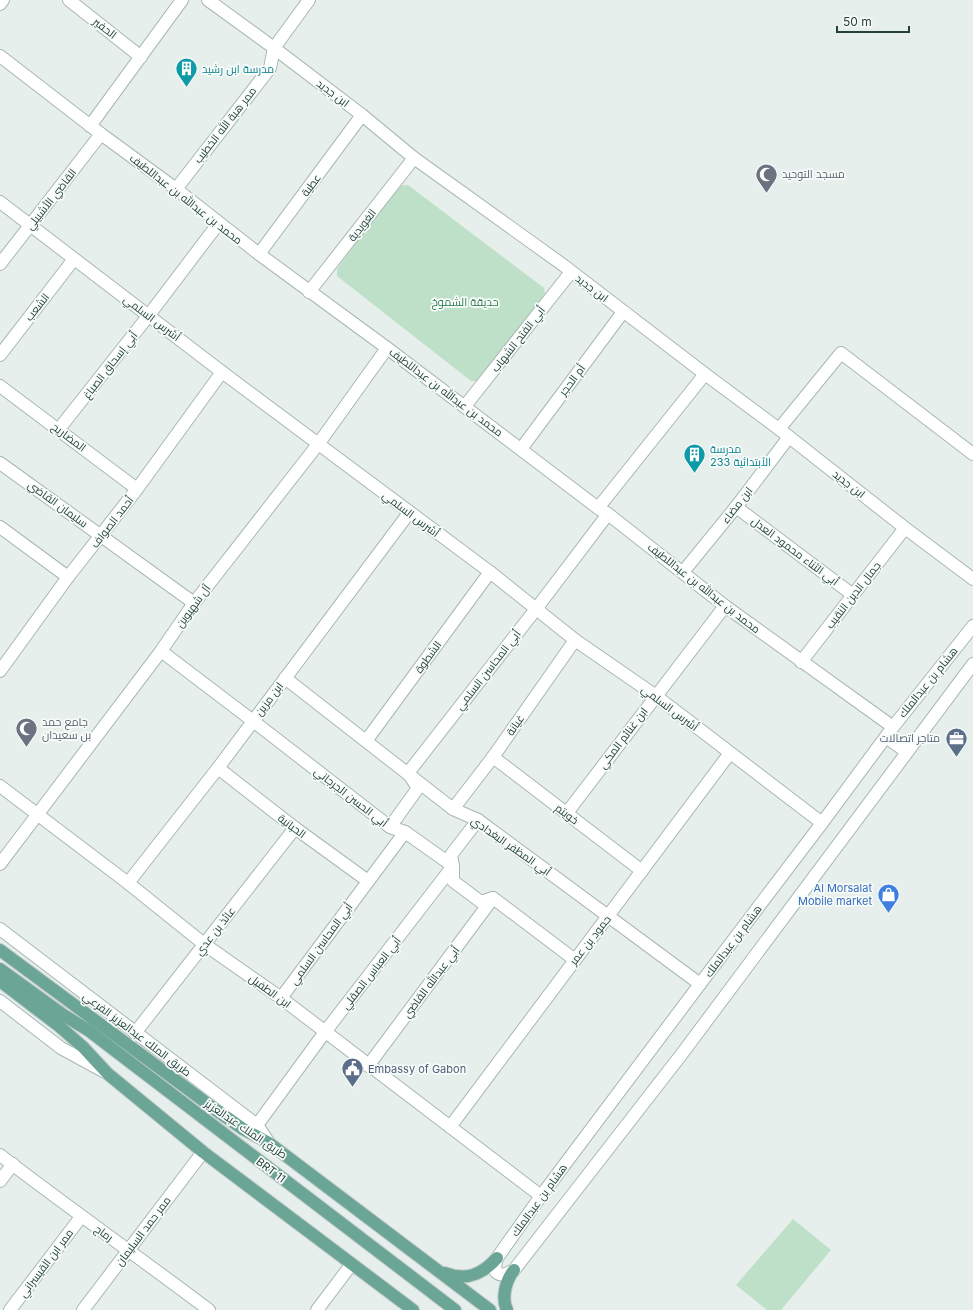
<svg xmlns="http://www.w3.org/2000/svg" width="973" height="1310" font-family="Inter,Cairo,sans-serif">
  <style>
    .green { fill: #bfe0c8 }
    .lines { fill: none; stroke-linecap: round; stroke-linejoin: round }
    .minor-casing { stroke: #a8b8b2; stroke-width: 14 }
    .major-casing { stroke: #c2cac8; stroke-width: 14 }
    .minor { stroke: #fff; stroke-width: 12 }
    .major { stroke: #6aa596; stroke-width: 12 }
    .labels { text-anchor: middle; stroke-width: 3.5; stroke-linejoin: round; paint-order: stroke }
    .street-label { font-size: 11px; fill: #24423a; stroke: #f7fbf9 }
    .culture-label { font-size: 11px; fill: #0d838f; stroke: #f7fbf9; text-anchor: start }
    .worship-label { font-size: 11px; fill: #5b616d; stroke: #f7fbf9; text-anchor: start }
    .park-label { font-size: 11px; fill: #2d7a4b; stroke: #f7fbf9 }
    .service-label { font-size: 11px; fill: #4e5e75; stroke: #f7fbf9; text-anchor: end }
    .shop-label { font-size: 11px; fill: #366cbe; stroke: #f7fbf9; text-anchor: end }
  </style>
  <rect width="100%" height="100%" fill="#e6efeb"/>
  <g class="green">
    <path d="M408 185 544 288 545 296 480 381H471L337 276V269L398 186Z"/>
    <path d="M793 1219 831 1250 781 1310H767L736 1285Z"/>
  </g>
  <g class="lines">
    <defs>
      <g id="minor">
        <path d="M69 0 141 57"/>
        <path d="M208 0 274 48 362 115 414 158 563 265 705 374 779 429 905 528 973 579"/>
        <path d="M0 4 3 0"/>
        <path d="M0 56 101 134 176 189 259 254 387 348 598 508 608 514 725 606 893 727"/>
        <path d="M90 126 182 0"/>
        <path d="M176 189 270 68 274 48 309 0"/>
        <path d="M0 202 222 372 490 572 575 640 656 696 822 823"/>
        <path d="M259 254 362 115"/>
        <path d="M0 264 101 134"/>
        <path d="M309 292 414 158"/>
        <path d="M0 355 74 259"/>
        <path d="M0 386 137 489"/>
        <path d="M465 406 571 272"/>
        <path d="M59 429 149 315 218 224"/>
        <path d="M779 429 841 353 973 454"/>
        <path d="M521 449 623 312"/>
        <path d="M0 463 194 603"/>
        <path d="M736 507 853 595"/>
        <path d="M598 508 705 374"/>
        <path d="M0 527 68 577"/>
        <path d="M683 572 736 507 789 437"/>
        <path d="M973 626 893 727 822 823 700 984 541 1196 497 1258 495 1267 496 1272C502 1277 507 1274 514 1270L681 1055 973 664"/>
        <path d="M161 651 253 721 390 827 405 832 453 866V881L481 902 493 898 575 960"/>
        <path d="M801 662 905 528"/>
        <path d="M0 671 68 577 137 489 222 372"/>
        <path d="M285 678 453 809 478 820 700 984"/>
        <path d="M886 737 907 752"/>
        <path d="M366 741 490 572"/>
        <path d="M493 757 642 871"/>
        <path d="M218 768 295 828 368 881"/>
        <path d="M0 786 128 883 204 944 281 998 541 1196"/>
        <path d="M453 809 493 757 575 640"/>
        <path d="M566 814 725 606"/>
        <path d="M390 827 418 788 408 773 536 609 608 514"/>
        <path d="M0 864 161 651 194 603 319 443 387 348"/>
        <path d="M128 883 218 768 409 513"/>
        <path d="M0 929 257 1125 269 1143"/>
        <path d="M281 998 405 832"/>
        <path d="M0 1001 61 1048 105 1072"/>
        <path d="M135 1033 295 828"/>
        <path d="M368 1066 493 898"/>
        <path d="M257 1125 325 1032 453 866 451 855 478 820"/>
        <path d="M450 1127 730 753"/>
        <path d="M0 1155C69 1208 140 1258 209 1310"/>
        <path d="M0 1181 13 1164"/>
        <path d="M10 1310 81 1217"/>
        <path d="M83 1310 203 1152"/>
        <path d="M317 1310 351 1265"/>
      </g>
      <g id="major">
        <path d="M0 950 216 1110 243 1129 269 1143 490 1310"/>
        <path d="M0 969 65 1016 88 1030 455 1310"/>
        <path d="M0 981 59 1026 83 1047 108 1074 203 1152 413 1310"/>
        <path d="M445 1273C466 1281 482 1275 497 1258"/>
        <path d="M507 1310C501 1298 506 1280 514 1270"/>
      </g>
    </defs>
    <use href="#minor" class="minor-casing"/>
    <use href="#major" class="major-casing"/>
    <use href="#minor" class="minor"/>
    <use href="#major" class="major"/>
  </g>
  <defs>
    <symbol id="building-pin" viewBox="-11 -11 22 30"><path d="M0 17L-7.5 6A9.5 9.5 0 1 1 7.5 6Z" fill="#0f9aa8" stroke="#f7fbf9"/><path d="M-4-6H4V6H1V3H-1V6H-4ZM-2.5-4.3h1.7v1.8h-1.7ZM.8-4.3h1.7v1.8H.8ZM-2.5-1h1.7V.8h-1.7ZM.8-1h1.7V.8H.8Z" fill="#fff"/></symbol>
    <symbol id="mosque-pin" viewBox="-11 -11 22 30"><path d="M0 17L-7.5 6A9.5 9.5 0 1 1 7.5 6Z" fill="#6b7280" stroke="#f7fbf9"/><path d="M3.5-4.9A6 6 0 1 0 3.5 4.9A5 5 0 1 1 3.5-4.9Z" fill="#fff"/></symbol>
    <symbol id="office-pin" viewBox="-11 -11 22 30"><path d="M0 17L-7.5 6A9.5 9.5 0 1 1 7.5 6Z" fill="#5c6f8a" stroke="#f7fbf9"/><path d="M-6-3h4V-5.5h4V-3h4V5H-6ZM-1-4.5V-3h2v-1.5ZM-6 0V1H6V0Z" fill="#fff"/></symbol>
    <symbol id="shop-pin" viewBox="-11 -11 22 30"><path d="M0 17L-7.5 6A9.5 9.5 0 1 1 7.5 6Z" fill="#3f7fe0" stroke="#f7fbf9"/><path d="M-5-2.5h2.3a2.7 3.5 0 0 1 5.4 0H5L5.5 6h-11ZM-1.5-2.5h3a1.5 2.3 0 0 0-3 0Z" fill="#fff"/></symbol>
    <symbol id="civic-pin" viewBox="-11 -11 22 30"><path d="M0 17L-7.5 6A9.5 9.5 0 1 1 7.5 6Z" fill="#5c6f8a" stroke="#f7fbf9"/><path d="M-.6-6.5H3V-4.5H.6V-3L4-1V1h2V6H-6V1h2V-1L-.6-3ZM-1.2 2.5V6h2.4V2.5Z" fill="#fff"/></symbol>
  </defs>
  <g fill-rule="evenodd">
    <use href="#building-pin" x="174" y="56" width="25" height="34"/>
    <use href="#mosque-pin" x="754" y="162" width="25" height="34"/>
    <use href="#building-pin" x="682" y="442" width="25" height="34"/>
    <use href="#mosque-pin" x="14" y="716" width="25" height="34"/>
    <use href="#office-pin" x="944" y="726" width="25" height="34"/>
    <use href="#shop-pin" x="876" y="882" width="25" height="34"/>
    <use href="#civic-pin" x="340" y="1056" width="25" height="34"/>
  </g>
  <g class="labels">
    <g class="street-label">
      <text transform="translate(105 28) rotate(38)" y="4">الحفير</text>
      <text transform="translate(333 93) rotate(37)" y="4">ابن جديد</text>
      <text transform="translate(225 125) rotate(-52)" y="4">ممر هبة الله الخطيب</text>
      <text transform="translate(311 185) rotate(-53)" y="4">عطية</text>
      <text transform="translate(51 199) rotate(-52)" y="4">القاضي الأشبيلي</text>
      <text transform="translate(186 199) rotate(38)" y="4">محمد بن عبدالله بن عبداللطيف</text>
      <text transform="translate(362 225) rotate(-52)" y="4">الغويدية</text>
      <text transform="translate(592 288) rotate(37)" y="4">ابن جديد</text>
      <text transform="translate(37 307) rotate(-52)" y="4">الشعب</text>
      <text transform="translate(152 318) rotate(37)" y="4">أشرس السلمي</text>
      <text transform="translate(518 339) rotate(-52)" y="4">أبي الفتح الشهاب</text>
      <text transform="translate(110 365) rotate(-52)" y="4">أبي إسحاق الصباغ</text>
      <text transform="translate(572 380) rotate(-53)" y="4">أم الحجر</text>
      <text transform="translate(446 392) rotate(37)" y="4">محمد بن عبدالله بن عبداللطيف</text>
      <text transform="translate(69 437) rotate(37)" y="4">المضاريح</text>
      <text transform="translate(849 484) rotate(38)" y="4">ابن جديد</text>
      <text transform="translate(58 504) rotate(36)" y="4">سليمان القاضي</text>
      <text transform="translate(737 505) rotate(-52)" y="4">ابن مضاء</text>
      <text transform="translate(411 514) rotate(37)" y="4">أشرس السلمي</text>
      <text transform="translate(112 522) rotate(-52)" y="4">أحمد الصواف</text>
      <text transform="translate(795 551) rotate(37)" y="4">أبي الثناء محمود العدل</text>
      <text transform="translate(704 588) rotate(38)" y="4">محمد بن عبدالله بن عبداللطيف</text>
      <text transform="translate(853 595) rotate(-52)" y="4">جمال الدين النقيب</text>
      <text transform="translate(193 606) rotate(-54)" y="4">آل شهيوين</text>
      <text transform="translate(428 657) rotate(-54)" y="4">الشطوة</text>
      <text transform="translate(488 670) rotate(-52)" y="4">أبي المحاسن السلمي</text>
      <text transform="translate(928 682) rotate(-51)" y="4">هشام بن عبدالملك</text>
      <text transform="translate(269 699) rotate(-53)" y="4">ابن مزين</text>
      <text transform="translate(670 708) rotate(37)" y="4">أشرس السلمي</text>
      <text transform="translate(515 725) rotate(-55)" y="4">غيانة</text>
      <text transform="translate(623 738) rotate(-53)" y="4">ابن غنائم المكي</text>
      <text transform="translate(351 797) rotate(38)" y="4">أبي الحسن الجرجاني</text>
      <text transform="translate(567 814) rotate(37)" y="4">خويتم</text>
      <text transform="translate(292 826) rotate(37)" y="4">الحبانية</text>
      <text transform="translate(511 846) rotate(35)" y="4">أبي المظفر البغدادي</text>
      <text transform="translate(215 931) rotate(-52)" y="4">عائذ بن عدي</text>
      <text transform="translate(590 940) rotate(-52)" y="4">حمود بن عمر</text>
      <text transform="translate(733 941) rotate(-53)" y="4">هشام بن عبدالملك</text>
      <text transform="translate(321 944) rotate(-54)" y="4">أبي المحاسن السلمي</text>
      <text transform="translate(371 973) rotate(-52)" y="4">أبي العباس الصقلي</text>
      <text transform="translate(431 982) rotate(-53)" y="4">أبي عبدالله القاضي</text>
      <text transform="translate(270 991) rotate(36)" y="4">ابن الطفيل</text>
      <text transform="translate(137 1034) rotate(37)" y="4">طريق الملك عبدالعزيز الفرعي</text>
      <text transform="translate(246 1129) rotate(34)" y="4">طريق الملك عبدالعزيز</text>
      <text transform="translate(271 1170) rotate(37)" y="4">BRT 11</text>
      <text transform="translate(539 1200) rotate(-54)" y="4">هشام بن عبدالملك</text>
      <text transform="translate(143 1231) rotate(-53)" y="4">ممر حمد السليمان</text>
      <text transform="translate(104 1233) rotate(35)" y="4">رماح</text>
      <text transform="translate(46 1263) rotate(-53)" y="4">ممر ابن القيسراني</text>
    </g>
    <g class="culture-label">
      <text x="202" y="73">مدرسة ابن رشيد</text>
      <text x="710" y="453">مدرسة<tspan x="710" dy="13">الأبتدائية 233</tspan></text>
    </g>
    <g class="worship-label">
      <text x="782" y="178">مسجد التوحيد</text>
      <text x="42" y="726">جامع حمد<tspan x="42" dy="13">بن سعيدان</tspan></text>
    </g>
    <g class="park-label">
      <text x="465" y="306">حديقة الشموخ</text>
    </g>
    <g class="service-label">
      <text x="940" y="742">متاجر اتصالات</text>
      <text x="368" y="1073" text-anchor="start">Embassy of Gabon</text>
    </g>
    <g class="shop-label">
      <text x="872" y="892">Al Morsalat<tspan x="872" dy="13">Mobile market</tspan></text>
    </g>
  </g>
  <path d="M837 26v6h72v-6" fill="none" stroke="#24423a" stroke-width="2"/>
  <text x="843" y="26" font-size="12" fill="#24423a" stroke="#f7fbf9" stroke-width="3" paint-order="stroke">50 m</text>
</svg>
